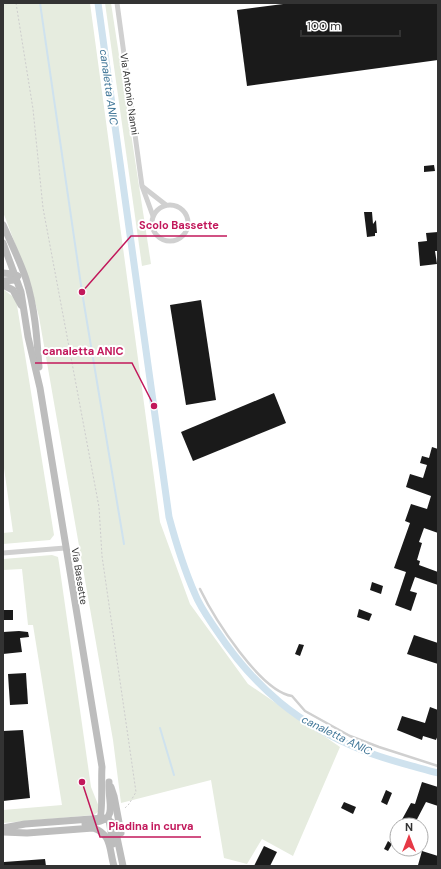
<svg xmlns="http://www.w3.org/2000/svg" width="441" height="869" font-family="'DM Sans',sans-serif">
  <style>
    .green { fill: #e6ecdf }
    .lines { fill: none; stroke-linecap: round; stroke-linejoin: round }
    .stream { stroke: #cfe2ee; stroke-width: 2 }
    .canal { stroke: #cfe2ee; stroke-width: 7 }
    .building { fill: #1a1a1a }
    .path { stroke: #cdcdcd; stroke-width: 1; stroke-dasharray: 2 2; stroke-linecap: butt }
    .lane { stroke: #d0d0d0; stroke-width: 2.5 }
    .street { stroke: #d0d0d0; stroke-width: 5 }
    .secondary { stroke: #bdbdbd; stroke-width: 7 }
    .labels { text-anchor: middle; stroke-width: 4; stroke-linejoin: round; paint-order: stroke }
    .street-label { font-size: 10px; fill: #333; stroke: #fff }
    .water-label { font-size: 11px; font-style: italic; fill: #3f7597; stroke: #fff }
    .leader { fill: none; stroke: #c2185b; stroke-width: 1.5 }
    .callout-dot { fill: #c2185b; stroke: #fff; stroke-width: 1.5 }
    .callout-label { font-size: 11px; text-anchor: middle; font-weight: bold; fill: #c2185b; stroke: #fff; stroke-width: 4; stroke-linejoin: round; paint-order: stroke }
  </style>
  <rect width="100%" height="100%" fill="#fff"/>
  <g class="green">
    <path d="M3 3H90L160 522 190 604 248 684 340 747 293 856 262 839 247 864 224 858 211 780 121 803 113 740 39 317 30 283 3 212Z"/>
    <path d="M105 3H111L151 264 142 266Z"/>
    <path d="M3 289 16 299 54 535 50 540 3 544V533L13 532 3 461Z"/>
    <path d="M52 555 58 557 59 563 91 787 99 807V811L94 815 3 823V810L62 805 33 625H28L22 569 3 570V559Z"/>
  </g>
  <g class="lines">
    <g class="stream">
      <path d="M40 3 82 292 124 544"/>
      <path d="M160 728 174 775"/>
    </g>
    <path class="canal" d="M98 3 169 517C176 543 184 569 195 594 200 607 209 619 217 631 254 687 299 725 362 750 386 760 413 766 438 773"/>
  </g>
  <g class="building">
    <path d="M291 3H438V60L247 86 237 10Z"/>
    <path d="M434 165 435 171 424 172V166Z"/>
    <path d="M364 212H372L373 224 376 220 377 233H375V236L367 237Z"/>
    <path d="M438 232V251H435L437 264 420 266 418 242 427 241 426 233Z"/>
    <path d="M201 300 216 400 186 405 170 305Z"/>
    <path d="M274 393 286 423 193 461 181 432Z"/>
    <path d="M432 447 438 449V533L424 528 419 542 422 543 417 560 420 561 419 565 438 572V585L415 577 410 591 417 593 411 611 395 605 406 572 394 568 410 523 405 521 411 504 427 509 431 496 406 487 410 474 423 478 427 465 420 463 422 456 429 458Z"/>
    <path d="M372 582 383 586 381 594 370 590Z"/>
    <path d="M359 609 372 614 369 621 357 617Z"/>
    <rect x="3" y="610" width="10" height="10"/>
    <path d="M19 631 28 632 29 637 20 638 22 652 3 654V632Z"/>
    <path d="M414 635 438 643V664L407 654Z"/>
    <path d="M299 644 304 645 300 656 295 654Z"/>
    <path d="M26 673 28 704 10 705 8 674Z"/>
    <path d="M430 707 438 710V735L436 740 423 736 422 740 397 730 402 716 425 723Z"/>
    <path d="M23 730 30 798 3 801V731Z"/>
    <path d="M422 782 438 787V806L426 802 414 825H399L411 803 415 804Z"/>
    <path d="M386 790 392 793 387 805 381 802Z"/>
    <path d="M344 802 356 807 353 814 341 808Z"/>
    <path d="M397 822V834L395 838 390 835Z"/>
    <path d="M388 841 392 844 388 851 384 849Z"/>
    <path d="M264 846 277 852 270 866H254Z"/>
    <path d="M422 851 438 856V866L418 865Z"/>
    <path d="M45 859 46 866H4V862Z"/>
  </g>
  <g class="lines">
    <path class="path" d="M16 3 33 109 43 208 99 507 102 556 136 792 129 804 124 809"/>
    <path class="lane" d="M200 589C214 618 260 691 292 696L305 711 350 736 379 747 438 766"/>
    <g class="street">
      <path d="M117 3 142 186 153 216"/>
      <path d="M143 187 166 205"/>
      <circle cx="170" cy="223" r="18"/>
      <path d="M3 553 65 548"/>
    </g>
    <g class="secondary">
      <path d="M3 225C11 243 20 261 26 279 35 308 37 338 39 367"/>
      <path d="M3 243 21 292 28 337 40 388 102 767C101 776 103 813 100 817"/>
      <path d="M3 273 13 274 17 276"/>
      <path d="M3 281 15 280 18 276"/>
      <path d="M3 285 13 290 21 305"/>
      <path d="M111 787 114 796 121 833"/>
      <path d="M109 820 113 844"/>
      <path d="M85 824C121 820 108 810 109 782"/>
      <path d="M3 828 25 824 104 818 113 823 115 828 123 866"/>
      <path d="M3 832 27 833 93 828C112 834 109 849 114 866"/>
    </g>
  </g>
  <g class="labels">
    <g class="street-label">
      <text transform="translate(130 94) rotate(82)" y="4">Via Antonio Nanni</text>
      <text transform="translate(80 576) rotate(81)" y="4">Via Bassette</text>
    </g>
    <g class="water-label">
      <text transform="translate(109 87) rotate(82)" y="4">canaletta ANIC</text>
      <text transform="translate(337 735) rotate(26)" y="4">canaletta ANIC</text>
    </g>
  </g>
  <path class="leader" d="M82 292L131 236H227M154 406L132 363H35M82 782L100 837H201"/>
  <g class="callout-dot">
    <circle cx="82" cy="292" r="4"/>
    <circle cx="154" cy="406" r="4"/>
    <circle cx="82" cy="782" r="4"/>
  </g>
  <g class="callout-label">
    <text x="179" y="229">Scolo Bassette</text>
    <text x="83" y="355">canaletta ANIC</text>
    <text x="151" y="830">Piadina in curva</text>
  </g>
  <rect width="441" height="869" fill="none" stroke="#333333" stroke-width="8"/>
  <g transform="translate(409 837)"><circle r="19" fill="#ffffff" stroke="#adadad"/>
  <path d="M0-3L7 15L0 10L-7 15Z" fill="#e63946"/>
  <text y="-6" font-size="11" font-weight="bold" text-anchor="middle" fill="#333333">N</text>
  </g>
  <path d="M301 30v6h99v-6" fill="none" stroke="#333333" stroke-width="2"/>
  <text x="307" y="30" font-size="12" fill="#333333" stroke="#ffffff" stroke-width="3" paint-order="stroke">100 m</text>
</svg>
